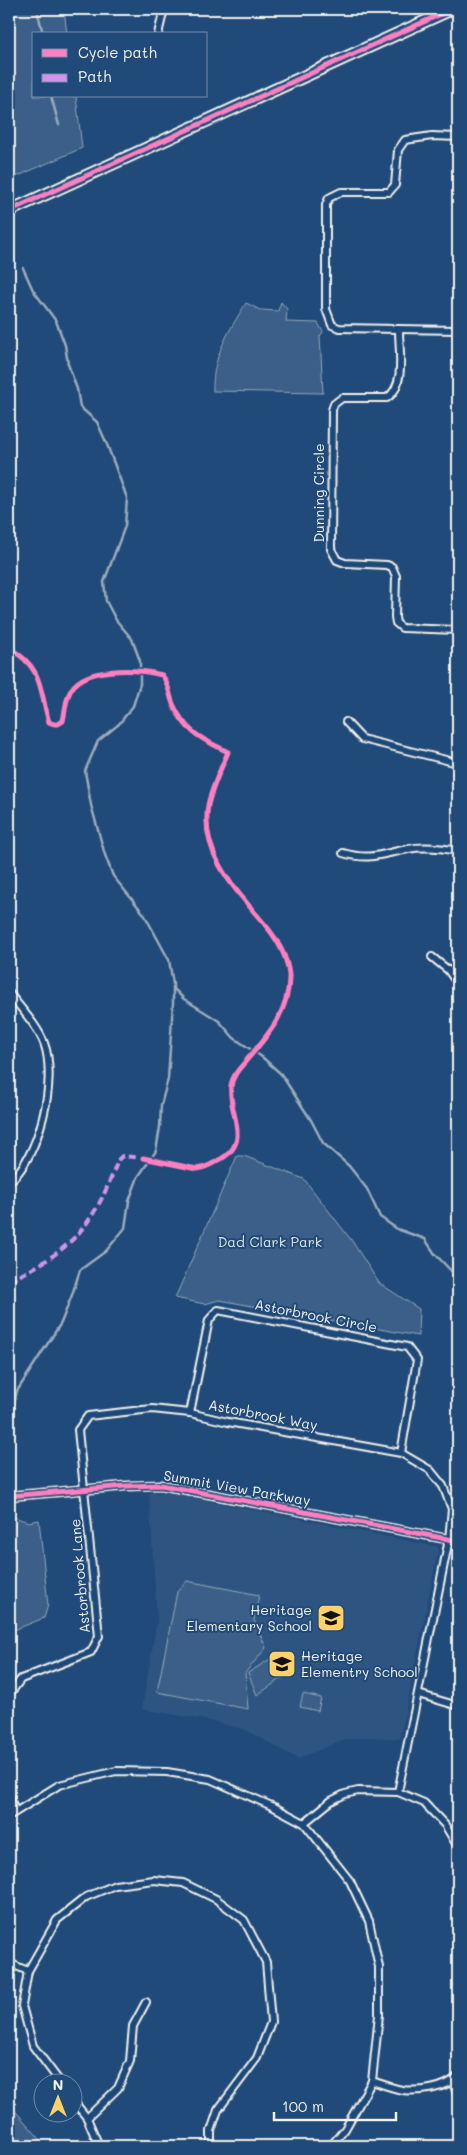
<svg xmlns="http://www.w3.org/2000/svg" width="467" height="2155" font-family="Mali,sans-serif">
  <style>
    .built { fill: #2d5581 }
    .green { fill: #3a5f88; stroke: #97a8b8 }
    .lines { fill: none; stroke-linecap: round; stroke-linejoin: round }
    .stream { stroke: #9cacbb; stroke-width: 2.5 }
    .minor-casing { stroke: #f4f1e8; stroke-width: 10 }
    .tertiary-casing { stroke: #f4f1e8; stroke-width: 11 }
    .primary-casing { stroke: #f4f1e8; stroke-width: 14 }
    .minor { stroke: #1f4a7a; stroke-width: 6 }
    .tertiary { stroke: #1f4a7a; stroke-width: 8 }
    .primary { stroke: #1f4a7a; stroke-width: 10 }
    .quiet { stroke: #d193ec; stroke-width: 4; stroke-dasharray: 8 4; stroke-linecap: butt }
    .cycleway-casing { stroke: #1f4a7a; stroke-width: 8 }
    .cycleway { stroke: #ff80c0; stroke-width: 5 }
    .labels { text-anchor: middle; stroke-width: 4; stroke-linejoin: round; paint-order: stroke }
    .street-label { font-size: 14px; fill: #f4f1e8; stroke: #1f4a7a }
    .park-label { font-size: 14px; fill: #e1e2de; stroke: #1f4a7a }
    .poi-label { font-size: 14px; fill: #f4f1e8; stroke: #1f4a7a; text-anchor: end }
  </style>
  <rect width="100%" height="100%" fill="#1f4a7a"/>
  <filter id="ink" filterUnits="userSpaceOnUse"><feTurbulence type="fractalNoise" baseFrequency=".02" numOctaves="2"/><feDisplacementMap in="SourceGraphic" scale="10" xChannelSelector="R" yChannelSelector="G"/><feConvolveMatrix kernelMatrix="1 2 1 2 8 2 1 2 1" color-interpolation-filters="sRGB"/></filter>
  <g filter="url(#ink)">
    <path class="built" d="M149 1493H169L439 1547 400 1739 367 1737 342 1740 298 1759 246 1730 211 1721 142 1709 157 1620Z"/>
    <g class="green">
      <path d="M9 9H64L67 34H34V96H76L82 148 9 180Z"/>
      <path d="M281 302 287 309 286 322 318 323 323 332 320 336 323 393 213 391C212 356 229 331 246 303L260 310 278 311Z"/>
      <path d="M237 1156H244L304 1179 352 1241 379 1283 419 1309 418 1336 219 1300 205 1304 175 1298Z"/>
      <path d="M9 1515 28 1522 39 1520 48 1605 44 1618 9 1632Z"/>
      <path d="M187 1581 259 1595 254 1620 266 1648 245 1673 248 1709 157 1692 177 1592Z"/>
      <path d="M280 1653 290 1673 257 1695 248 1673Z"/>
      <path d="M303 1694 321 1698 318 1711 300 1707Z"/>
      <path d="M9 2104 41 2140 45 2146H9Z"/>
    </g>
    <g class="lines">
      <g class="stream">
        <path d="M37 9 43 34"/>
        <path d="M51 96 59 125"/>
        <path d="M174 989 184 999 219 1021 234 1038 262 1057 281 1074 311 1120 323 1143 349 1166 367 1189 380 1217 397 1229 425 1239 435 1254 458 1278"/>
        <path d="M9 1425 17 1391 61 1323 72 1295 80 1270 106 1251 125 1228 129 1201 138 1177 156 1151 160 1127 161 1105 168 1079 173 1003V984L169 960 144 914 113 876 105 855 91 805 85 771 98 741 119 724 133 706 140 684V661L132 639 116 620 106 601 104 582 125 526 127 498 106 442 97 422 80 407 77 389 68 364 65 345 56 321 33 290 23 268"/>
      </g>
      <defs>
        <g id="minor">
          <path d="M158 34 164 9"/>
          <path d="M458 137 432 136 405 140 398 150 395 185 389 192H341L329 198 326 205V309L332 325 339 328 458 330"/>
          <path d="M399 330C399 350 406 386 387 398H342L334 404 332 410 331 549 337 560 345 563 387 565 392 567 396 576 395 617 396 623 402 628 458 630"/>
          <path d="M346 722 362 739 458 763"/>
          <path d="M343 853C371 861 381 854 408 849 424 846 442 848 458 851"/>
          <path d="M432 957 448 970 458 984"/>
          <path d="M9 993C21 1009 37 1025 44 1043 58 1080 39 1158 9 1182"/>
          <path d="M190 1413 209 1320 218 1310 407 1347 417 1360 401 1453"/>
          <path d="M418 1694 458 1706"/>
          <path d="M9 1695 21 1679 91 1652 99 1636 78 1430 88 1416 152 1409 190 1413 228 1422 401 1453 430 1470 443 1486 452 1509 449 1539 398 1792"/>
          <path d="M9 1795 15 1811"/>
          <path d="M9 1816 59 1785 116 1771 167 1772 210 1779 274 1807 304 1823 350 1881 369 1921 379 1967V2015L372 2081 345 2129 331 2146"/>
          <path d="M304 1823 331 1801 345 1794 358 1791 398 1792 424 1803 445 1825 458 1847"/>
          <path d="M9 1963 28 1971"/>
          <path d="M372 2081C381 2084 392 2088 402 2090 419 2092 446 2089 458 2076"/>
          <path d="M60 2082 33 2046 22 2006 28 1971 57 1920 86 1897 115 1885 154 1880 183 1883 216 1899 244 1920 266 1962 271 2022 257 2058 218 2110 211 2131V2146"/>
          <path d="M453 2082 458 2097"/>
          <path d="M72 2099 87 2118 99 2146"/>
          <path d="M87 2118 118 2088 130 2061 133 2026 146 2002"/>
        </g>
        <path id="tertiary" d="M9 1496 126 1486 161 1485 458 1541"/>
        <path id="primary" d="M9 211 452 9"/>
      </defs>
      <use href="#minor" class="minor-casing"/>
      <use href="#tertiary" class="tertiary-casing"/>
      <use href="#primary" class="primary-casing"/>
      <use href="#minor" class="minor"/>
      <use href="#tertiary" class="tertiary"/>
      <use href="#primary" class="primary"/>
      <path class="quiet" d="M9 1281C72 1250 94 1226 118 1160L122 1156 143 1158"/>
      <defs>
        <g id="cycleway">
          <path d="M9 211 452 9"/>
          <path d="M9 648C44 668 39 689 49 722 55 725 58 725 63 721 65 713 65 703 69 694 80 665 137 669 162 675 169 684 169 694 173 704 186 733 202 739 228 752 221 769 212 787 208 805 200 853 234 888 262 921 276 937 287 954 289 975 290 1011 268 1035 246 1061 240 1068 232 1076 231 1086 227 1111 253 1141 221 1159 213 1163 207 1168 197 1169L143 1158"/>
          <path d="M9 1496 126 1486 161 1485 458 1541"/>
        </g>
      </defs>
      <use href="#cycleway" class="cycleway-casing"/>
      <use href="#cycleway" class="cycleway"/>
    </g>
  </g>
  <defs>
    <symbol id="school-square" viewBox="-11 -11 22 22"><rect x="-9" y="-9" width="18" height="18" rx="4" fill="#ffd166" stroke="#1f4a7a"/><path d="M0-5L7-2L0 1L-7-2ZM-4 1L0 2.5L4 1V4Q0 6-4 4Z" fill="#111"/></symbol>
  </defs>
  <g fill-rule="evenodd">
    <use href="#school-square" x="315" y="1602" width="32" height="32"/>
    <use href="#school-square" x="266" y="1648" width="32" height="32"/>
  </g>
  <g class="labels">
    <g class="street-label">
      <text transform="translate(319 493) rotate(-90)" y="5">Dunning Circle</text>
      <text transform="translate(316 1316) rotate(11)" y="5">Astorbrook Circle</text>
      <text transform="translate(263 1415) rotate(11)" y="5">Astorbrook Way</text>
      <text transform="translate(237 1488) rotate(10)" y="5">Summit View Parkway</text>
      <text transform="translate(80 1576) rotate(-95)" y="5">Astorbrook Lane</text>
    </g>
    <g class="park-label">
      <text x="270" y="1247">Dad Clark Park</text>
    </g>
    <g class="poi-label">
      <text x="312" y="1615">Heritage<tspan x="312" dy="16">Elementary School</tspan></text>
      <text x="301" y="1661" text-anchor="start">Heritage<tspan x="301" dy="16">Elementry School</tspan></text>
    </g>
  </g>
  <rect width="467" height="2155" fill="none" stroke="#1f4a7a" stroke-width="30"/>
  <rect x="15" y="15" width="437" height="2125" fill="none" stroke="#f4f1e8" stroke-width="2" filter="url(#ink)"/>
  <rect x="32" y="32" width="175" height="65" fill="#1f4a7a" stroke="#748da6"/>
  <rect x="42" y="49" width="25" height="8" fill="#ff80c0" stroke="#748da6"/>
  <text x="78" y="58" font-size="15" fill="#f4f1e8">Cycle path</text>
  <rect x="42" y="74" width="25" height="8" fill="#d193ec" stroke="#748da6"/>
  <text x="78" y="82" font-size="15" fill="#f4f1e8">Path</text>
  <g transform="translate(58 2098)"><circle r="24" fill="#1f4a7a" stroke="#748da6"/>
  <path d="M0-4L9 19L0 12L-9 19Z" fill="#ffd166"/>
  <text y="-8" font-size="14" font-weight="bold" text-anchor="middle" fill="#f4f1e8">N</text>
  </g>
  <path d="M274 2112v8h122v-8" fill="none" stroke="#f4f1e8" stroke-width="2.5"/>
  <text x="282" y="2112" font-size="15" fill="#f4f1e8" stroke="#1f4a7a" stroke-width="4" paint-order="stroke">100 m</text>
</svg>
